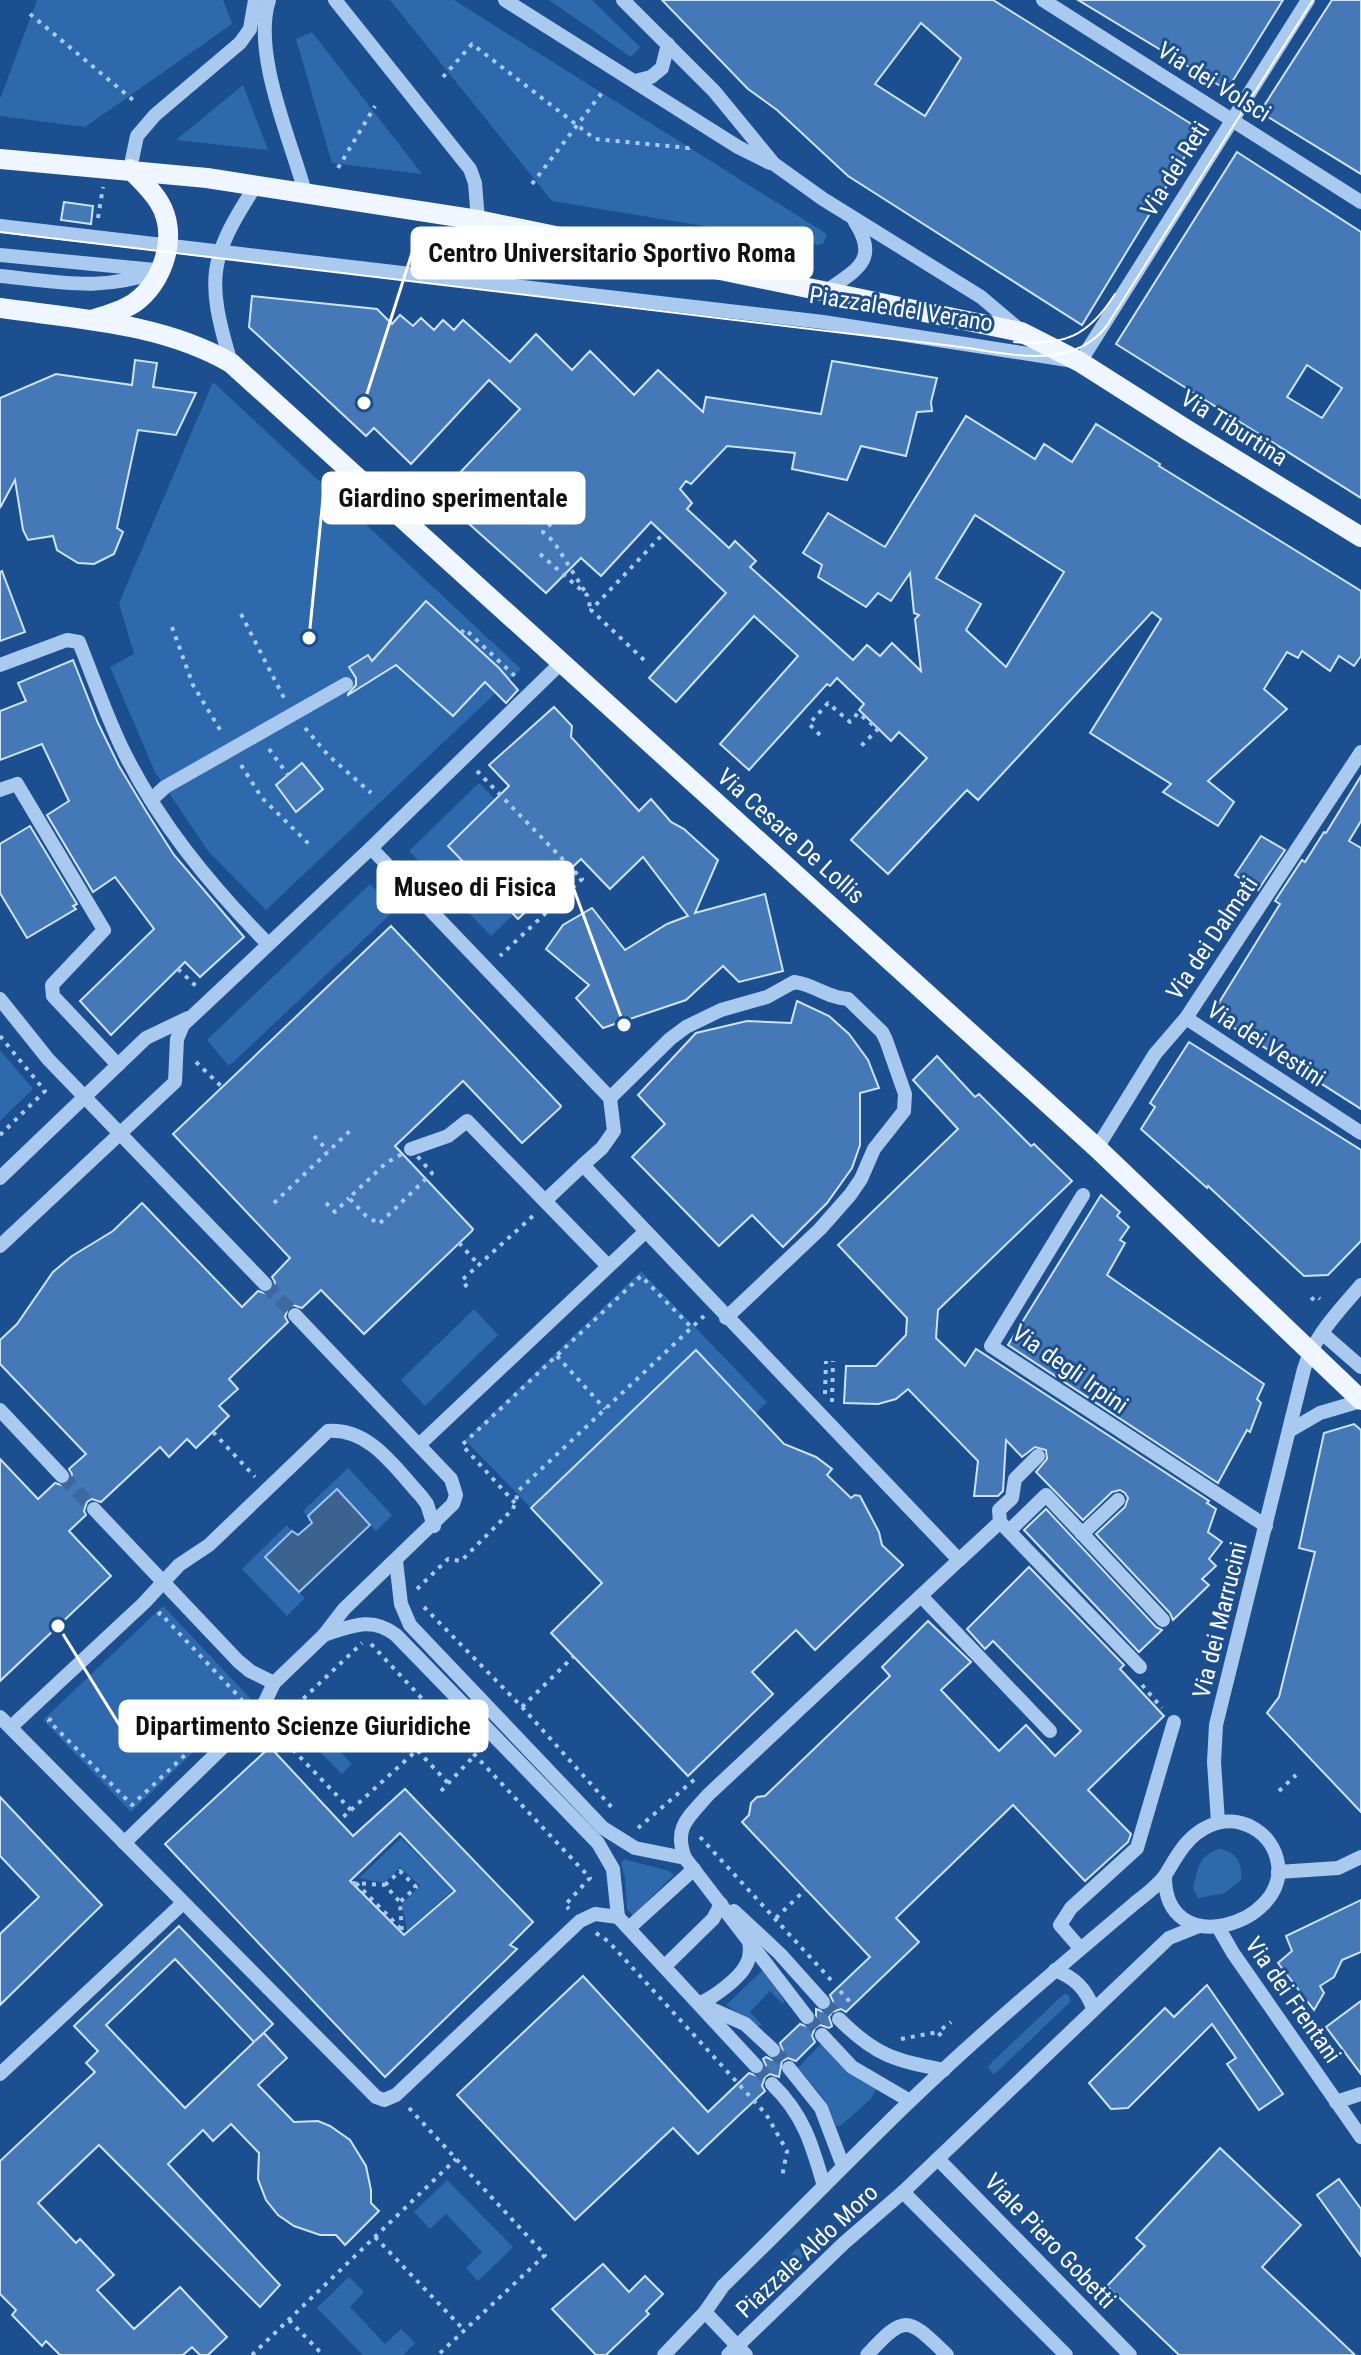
<svg xmlns="http://www.w3.org/2000/svg" width="1361" height="2355" font-family="'Roboto Condensed',sans-serif">
  <style>
    .green { fill: #2e69ad }
    .water { fill: #3c6290; stroke: #9cc4f0; stroke-width: 2 }
    .building { fill: #4478b7; stroke: #cfe3fa; stroke-width: 2; fill-rule: evenodd }
    .lines { fill: none; stroke-linecap: round; stroke-linejoin: round }
    .minor-tunnel { stroke: #3d69a0; stroke-width: 14; stroke-dasharray: 14 7; stroke-linecap: butt }
    .path { stroke: #a9c9ee; stroke-width: 4; stroke-dasharray: 4 6; stroke-linecap: butt }
    .minor { stroke: #a9c9ee; stroke-width: 14 }
    .major { stroke: #f0f6ff; stroke-width: 20 }
    .tram { stroke: #fff; stroke-width: 2 }
    .labels { text-anchor: middle; stroke-width: 6; stroke-linejoin: round; paint-order: stroke }
    .street-label { font-size: 24px; fill: #fff; stroke: #1b4f8f }
    .leader { fill: none; stroke: #fff; stroke-width: 3 }
    .callout-dot { fill: #fff; stroke: #1b4f8f; stroke-width: 3 }
    .callout { fill: #fff; stroke: #fff; stroke-width: 3 }
    .callout-label { font-size: 26px; text-anchor: middle; font-weight: bold; fill: #111 }
  </style>
  <rect width="100%" height="100%" fill="#1b4f8f"/>
  <g class="green">
    <path d="M37 0H223L232 24 85 127 0 116V99Z"/>
    <path d="M390 0H454L827 234 823 244 818 245 552 201Z"/>
    <path d="M549 0H592L640 47 631 57Z"/>
    <path d="M312 32 422 174 332 163 296 39Z"/>
    <path d="M243 85 268 150 176 140Z"/>
    <path d="M213 382 521 669 266 910 208 851 155 772 110 667 134 654 119 603Z"/>
    <path d="M479 783 495 799 448 846 514 914 491 936 409 851Z"/>
    <path d="M370 884 395 910 229 1066 207 1040Z"/>
    <path d="M0 1050 33 1089 0 1121Z"/>
    <path d="M641 1271 767 1402 756 1413 696 1350 531 1508 465 1440Z"/>
    <path d="M474 1309 498 1335 425 1406 401 1380Z"/>
    <path d="M348 1468 392 1515 376 1531 337 1490 308 1516 303 1511Z"/>
    <path d="M287 1525 292 1531 266 1557 305 1598 287 1616 242 1569Z"/>
    <path d="M163 1606 250 1698 131 1812 43 1720Z"/>
    <path d="M315 1725 352 1764 342 1774 304 1736Z"/>
    <path d="M401 1838 453 1890 407 1931 402 1904 420 1886 400 1867 384 1883 359 1878Z"/>
    <path d="M1219 1849C1236 1851 1243 1864 1241 1880L1225 1893 1198 1898 1193 1888C1198 1868 1198 1856 1219 1849Z"/>
    <path d="M624 1859 669 1871 674 1875 633 1915 627 1910 625 1879 621 1863Z"/>
    <path d="M765 1968 784 2001 783 2004 770 1991 750 2012 762 2025 756 2026 726 2005Z"/>
    <path d="M1064 1994 1069 1995 1070 2002 997 2072 993 2074 988 2067 991 2063Z"/>
    <path d="M821 2044 859 2080 874 2086 876 2089 871 2099 840 2126H836L825 2100 798 2068Z"/>
    <path d="M447 2180 513 2247 478 2281 466 2268 482 2252 446 2214 430 2229 414 2212Z"/>
    <path d="M816 2234 820 2238 816 2245 745 2312H738L737 2306 810 2236Z"/>
    <path d="M349 2277 364 2292 350 2307 385 2344 401 2329 415 2343 403 2355H363L317 2308Z"/>
  </g>
  <path class="water" d="M337 1489 370 1525 299 1592 265 1557 292 1531 298 1535 312 1523 308 1516Z"/>
  <g class="building">
    <path d="M662 0H993L1201 130 1082 325 848 176 777 110 748 89ZM921 23 961 58 925 116 875 84Z"/>
    <path d="M1078 0H1283L1227 90Z"/>
    <path d="M1332 0H1361V174L1260 112Z"/>
    <path d="M1237 152 1361 232V498L1116 344ZM1307 365 1342 388 1322 418 1287 397Z"/>
    <path d="M64 202 93 206 91 224 61 220Z"/>
    <path d="M252 296 377 309 392 324 400 315 413 326 421 318 434 330 443 320 454 330 463 320 510 362 536 334 572 370 590 351 634 395 658 370 703 412 706 397 821 414 832 361 937 378 931 402 932 411 917 412 906 456 861 446 847 480 792 469 795 453 727 446 691 484 686 481 680 489 692 503 687 509 729 548 735 541 756 561 750 567 853 660 867 645 880 656 892 643 921 671 915 619 919 615 914 613 910 573 891 601 878 593 866 607 818 577 822 565 803 553 828 513 885 547 966 416 1035 459 1044 444 1072 462 1096 424 1160 464 1159 466 1361 591V656L1354 666 1339 656 1330 671 1302 651 1298 658 1287 652 1264 689 1287 709 1208 781 1234 802 1218 826 1163 792 1171 784 1090 733 1161 619 1152 612 978 800 967 790 888 874 851 840 927 758 899 732 891 741 859 710 864 704 837 678 830 686 827 684 749 770 720 744 798 656 754 616 676 702 649 678 726 593 651 522 601 576 581 558 546 593 438 496 520 409 489 380 411 464 374 428 366 436 249 327ZM975 515 1064 572 1006 667 966 630 981 604 936 578Z"/>
    <path d="M135 360 157 363 153 387 196 393 176 435 138 430 117 528 123 532 114 554 94 564 78 563 57 550 53 536 28 540 23 530 15 480 0 508V398L56 374 132 385Z"/>
    <path d="M2 571 25 632 0 641V572Z"/>
    <path d="M426 601 499 668 518 690 506 703 485 682 453 716 396 665 348 695V694L356 685V678L349 667 368 655 372 661Z"/>
    <path d="M73 660 98 723 119 766 146 811 174 855 244 937 200 977 185 962 111 1035 80 1001 154 929 115 877 93 892 47 815 69 801 42 744 0 760V711L26 701 18 683Z"/>
    <path d="M554 707 572 726 571 737 639 811 651 799 671 822 684 829 718 860 695 913 765 894 783 971 739 982 723 966 686 1000 603 1028 576 998 589 985 546 949 563 925 592 908 625 950 667 924 688 916 643 857 610 889 581 859 518 919 448 846 509 786 489 765Z"/>
    <path d="M302 763 323 789 296 812 276 785Z"/>
    <path d="M1361 776V821L1349 841 1361 848V1109L1212 1014 1280 904 1275 901 1302 860 1305 862 1324 832 1326 833Z"/>
    <path d="M30 826 77 904 73 906 76 909 27 938 0 893V844Z"/>
    <path d="M1261 836 1285 850 1258 890 1235 875Z"/>
    <path d="M391 926 561 1106 560 1108 522 1143 463 1081 395 1146 473 1229 472 1231 364 1334 321 1290 302 1308 293 1305 288 1308 285 1317 288 1322 229 1379 238 1389 219 1406 229 1416 196 1448 187 1439 169 1457 160 1447 101 1502 92 1499 87 1502 84 1511 86 1515 69 1531 111 1576 0 1681V1459L38 1499 55 1483 64 1486 69 1483 72 1474 69 1469 86 1454 0 1364V1340L17 1324 53 1272 72 1256 113 1231 142 1203 242 1307 258 1291 267 1294 272 1291 275 1282 272 1277 290 1258 173 1134Z"/>
    <path d="M797 1001 829 1016 849 1034 868 1060 879 1088 860 1093V1145L852 1168 827 1203 783 1247 752 1215 719 1246 632 1157 665 1124 638 1095 696 1033 747 1021 791 1023Z"/>
    <path d="M1189 1042 1361 1150V1241L1328 1275 1304 1276 1208 1186 1207 1188 1141 1129 1155 1107 1150 1103Z"/>
    <path d="M937 1056 975 1097 979 1094 1031 1146 1034 1144 1072 1181 938 1310 936 1338 965 1366 976 1349 1209 1501 1207 1503 1216 1509 1208 1532 1222 1542 1209 1559 1216 1566 1202 1579 1209 1585 1173 1620 1170 1613 1096 1534 1125 1507 1128 1498 1125 1493 1120 1490 1112 1492 1083 1520 1036 1472 1047 1459 1046 1450 1035 1447 1022 1457 1006 1440 1003 1491 998 1496H974L978 1461 908 1389 896 1399 878 1404 844 1403 846 1366H876L906 1335 907 1318 838 1245 958 1129 913 1080Z"/>
    <path d="M1101 1195 1120 1212 1117 1216 1129 1227 1120 1240 1125 1243 1107 1275 1264 1384 1257 1399 1261 1403 1250 1432 1247 1430 1218 1483 1008 1345Z"/>
    <path d="M696 1350 784 1444 816 1457 832 1469 827 1475 851 1498 855 1495 860 1496 879 1532 882 1545 903 1565 815 1650 796 1630 752 1672 773 1694 688 1776 551 1633 602 1583 531 1508Z"/>
    <path d="M1354 1424 1361 1430V1812L1267 1713 1279 1697 1315 1552 1299 1548 1324 1433Z"/>
    <path d="M1046 1509 1156 1627 1162 1630 1139 1652 1024 1530Z"/>
    <path d="M1029 1567 1124 1665 1120 1669 1164 1716 1088 1790 1131 1834 1128 1842 1085 1881 1013 1805 896 1918 919 1942 846 2012 841 2009 832 2012 829 2017 832 2026 829 2028 820 2025 815 2028 812 2036 815 2042 796 2061 788 2058 782 2061 779 2077 770 2074 765 2077 762 2086 765 2091 738 2116 698 2154 673 2128 575 2220 457 2095 583 1976 708 2112 749 2073 757 2076 763 2073 766 2065 763 2059 766 2057 772 2060 780 2057 783 2051 780 2043 800 2024 808 2027 814 2024 816 2020V2009L824 2012 830 2009 833 2001 830 1995 870 1957 742 1822 749 1815 751 1803 757 1797 765 1796 890 1676 882 1667 928 1621 971 1662 941 1690 999 1751 1026 1725 1055 1756 1081 1731 993 1641 985 1649 967 1629Z"/>
    <path d="M270 1747 353 1836 405 1789 533 1922 510 1945 517 1949 385 2077 165 1844ZM400 1833 455 1891 404 1935 350 1881Z"/>
    <path d="M0 1797 102 1905 0 2005V1934L39 1897 0 1856Z"/>
    <path d="M1361 1900V1952L1342 1960 1334 1977 1320 1986 1324 1993 1314 2010 1278 1963 1292 1951 1286 1936Z"/>
    <path d="M179 1926 273 2024 255 2041 264 2033 287 2058 258 2085 294 2122 318 2121 330 2126 350 2140 366 2166 371 2190V2203L379 2211 345 2245 336 2235H320L294 2226 278 2215 266 2200 258 2179 259 2153 231 2124 213 2141 203 2130 168 2164 280 2285 260 2307 99 2145 38 2203 76 2243 80 2239 114 2275 97 2290 134 2329 180 2287 227 2337 208 2355H200L192 2347 183 2355H60L46 2341 42 2346 12 2315 16 2310 0 2294V2161L95 2072 86 2063 98 2051 74 2026ZM175 1959 254 2042 185 2108 106 2025Z"/>
    <path d="M1207 1985 1283 2094 1259 2110 1227 2064 1236 2058 1212 2024 1128 2108 1111 2109 1089 2083 1165 2008 1174 2017Z"/>
    <path d="M1361 2001V2074L1326 2027Z"/>
    <path d="M1220 2148 1301 2225 1262 2267 1355 2355H1179L1107 2286 1145 2246 1136 2238Z"/>
    <path d="M1339 2179 1361 2209V2256L1317 2195Z"/>
    <path d="M603 2264 629 2292 645 2276 663 2294 646 2311 649 2314 606 2355H596L552 2309Z"/>
  </g>
  <g class="lines">
    <g class="minor-tunnel">
      <path d="M265 1284 295 1315"/>
      <path d="M62 1476 94 1509"/>
      <path d="M823 2002 839 2019"/>
      <path d="M807 2017 822 2035"/>
      <path d="M773 2050 789 2068"/>
      <path d="M756 2066 772 2084"/>
    </g>
    <g class="path">
      <path d="M30 14 133 100"/>
      <path d="M443 77 472 44 595 139 689 148 691 145"/>
      <path d="M338 168 375 106"/>
      <path d="M532 184 604 90"/>
      <path d="M98 218 103 187"/>
      <path d="M550 496 565 509 543 532 554 542 587 595"/>
      <path d="M540 554 587 595 591 610"/>
      <path d="M241 614 284 698"/>
      <path d="M172 627 193 685 222 733"/>
      <path d="M461 633 465 629 518 679"/>
      <path d="M644 660 591 610 663 534"/>
      <path d="M305 728 328 755 371 793"/>
      <path d="M820 735 809 724 828 703 850 722 858 713 878 729 860 747"/>
      <path d="M269 749 288 775"/>
      <path d="M241 765 262 798 312 847"/>
      <path d="M477 771 582 879 500 956"/>
      <path d="M178 969 197 987"/>
      <path d="M0 1036 45 1091 0 1135"/>
      <path d="M196 1062 222 1087"/>
      <path d="M314 1136 328 1151"/>
      <path d="M411 1149 432 1173 379 1224 365 1215 349 1198 386 1163Z"/>
      <path d="M274 1203 353 1128"/>
      <path d="M326 1203 335 1212 349 1198"/>
      <path d="M459 1243 479 1265"/>
      <path d="M467 1287 462 1280 534 1215"/>
      <path d="M1311 1300 1316 1296 1320 1299"/>
      <path d="M557 1356 605 1409"/>
      <path d="M825 1394 826 1361"/>
      <path d="M832 1402 833 1361"/>
      <path d="M213 1432 255 1477"/>
      <path d="M515 1503 462 1445 641 1276 691 1327"/>
      <path d="M417 1589 448 1559 461 1561 513 1509 519 1490 704 1316"/>
      <path d="M424 1607 522 1707 615 1811"/>
      <path d="M158 1615 160 1613 242 1700"/>
      <path d="M371 1644 590 1878 565 1905 569 1909"/>
      <path d="M1142 1685 1162 1708"/>
      <path d="M522 1707 573 1657"/>
      <path d="M51 1718 49 1721 132 1805 202 1739"/>
      <path d="M272 1728 351 1810 342 1818"/>
      <path d="M267 1733 362 1643"/>
      <path d="M441 1791 475 1755"/>
      <path d="M1279 1791 1296 1775"/>
      <path d="M351 1810 417 1750 448 1783"/>
      <path d="M638 1828 695 1779"/>
      <path d="M700 1837 832 1981"/>
      <path d="M352 1883 385 1885 400 1902 402 1933"/>
      <path d="M356 1883 402 1930"/>
      <path d="M385 1885 400 1871 416 1887 400 1902"/>
      <path d="M776 1918 806 1889"/>
      <path d="M596 1933 609 1942 766 2114 787 2151 782 2177"/>
      <path d="M840 1991 853 2005"/>
      <path d="M941 2036 938 2032 951 2022"/>
      <path d="M901 2039 938 2032"/>
      <path d="M409 2108 545 2255 438 2355"/>
      <path d="M375 2237 464 2330"/>
      <path d="M289 2320 323 2355"/>
      <path d="M252 2355 456 2159"/>
    </g>
    <g class="minor">
      <path d="M269 0C252 53 290 138 305 192"/>
      <path d="M335 0 470 169 475 183 478 220"/>
      <path d="M505 0 738 147 770 163"/>
      <path d="M623 0 714 91 774 164 823 199 981 297 1021 331"/>
      <path d="M1043 0 1361 202"/>
      <path d="M635 81 651 77 662 68 668 44"/>
      <path d="M130 169 137 136 155 115 240 43 250 29 255 0"/>
      <path d="M0 226 823 322 1080 362 1308 0"/>
      <path d="M0 255 155 270"/>
      <path d="M0 276C61 282 100 292 160 271"/>
      <path d="M828 290C858 269 879 259 855 222"/>
      <path d="M231 363C206 279 208 259 256 185"/>
      <path d="M562 662 371 848 610 1098 614 1131 602 1148 583 1165 959 1560 708 1795C689 1817 673 1827 685 1858L807 2017"/>
      <path d="M0 665 67 640 79 642C93 677 105 712 121 746 157 821 210 885 268 944"/>
      <path d="M0 790 17 784 104 930 52 985 53 996 118 1065"/>
      <path d="M151 800 165 787 346 684"/>
      <path d="M0 999 48 1059 265 1284"/>
      <path d="M1186 1018 1361 1133"/>
      <path d="M610 1098 670 1039 686 1027 721 1010 767 997 794 982C814 984 827 998 848 999L882 1032 886 1040 905 1094 904 1111 874 1149 861 1179 850 1195 820 1229 726 1318"/>
      <path d="M1097 1148 1155 1054 1186 1018 1361 752"/>
      <path d="M411 1149 448 1136 467 1121 608 1266"/>
      <path d="M0 1178 146 1038 188 1018"/>
      <path d="M1083 1195 991 1346 1266 1526"/>
      <path d="M546 1200 583 1165"/>
      <path d="M0 1246 175 1082 177 1039 183 1025 371 848"/>
      <path d="M1322 1333 1361 1367"/>
      <path d="M0 1410 62 1476"/>
      <path d="M1289 1431 1320 1413 1361 1401"/>
      <path d="M420 1444 645 1232"/>
      <path d="M94 1509 238 1661 250 1671 274 1683"/>
      <path d="M1000 1522 999 1510 1012 1498 1015 1479 1038 1456"/>
      <path d="M1009 1531 1046 1495 1163 1620"/>
      <path d="M1082 1534 1118 1500"/>
      <path d="M959 1560 1000 1522 1140 1667"/>
      <path d="M396 1561 401 1604 410 1625 603 1828 635 1848 685 1858"/>
      <path d="M921 1596 1050 1731"/>
      <path d="M324 1635C351 1626 372 1616 396 1635L598 1843 613 1869 618 1917"/>
      <path d="M0 1717 376 2097 384 2100 396 2095 580 1921 595 1914 618 1917 756 2066"/>
      <path d="M12 1726 144 1603 179 1565 209 1545 328 1431C370 1428 395 1468 421 1496L427 1504 434 1526"/>
      <path d="M1218 1822 1214 1762 1216 1725 1304 1369C1314 1336 1339 1311 1361 1285"/>
      <path d="M124 1843 250 1721 265 1702 274 1683 324 1635 344 1609 453 1504 456 1495 451 1479 295 1315"/>
      <path d="M1278 1872 1338 1868 1361 1857"/>
      <path d="M734 1911 780 1954 823 2002"/>
      <path d="M1218 1927 1233 1953 1361 2137"/>
      <path d="M629 1928 694 1869"/>
      <path d="M1080 1948 1060 1925 1071 1908 1137 1848 1174 1722"/>
      <path d="M665 1966 713 1919 721 1904"/>
      <path d="M1055 1970C1075 1978 1085 1988 1093 2008"/>
      <path d="M700 2003C713 1998 740 1978 746 1965 751 1957 750 1948 749 1939"/>
      <path d="M700 2004 745 2024 773 2050"/>
      <path d="M839 2019C876 2056 894 2060 944 2070"/>
      <path d="M822 2035 852 2067 910 2101"/>
      <path d="M789 2068 821 2108 843 2166"/>
      <path d="M0 2074 183 1903"/>
      <path d="M772 2084C804 2115 812 2145 824 2186"/>
      <path d="M1336 2102 1361 2094"/>
      <path d="M938 2159 1130 2355"/>
      <path d="M903 2192 1066 2355"/>
      <path d="M705 2312 746 2355"/>
      <path d="M664 2355 705 2312 723 2286C785 2226 846 2163 908 2103 981 2033 1058 1968 1135 1903 1145 1895 1159 1885 1166 1874 1178 1854 1187 1836 1209 1826 1239 1812 1273 1832 1278 1864 1287 1925 1164 1962 1165 1876"/>
      <path d="M728 2355 844 2243 903 2192 1169 1938 1199 1926"/>
      <path d="M867 2355C906 2313 907 2317 947 2355"/>
    </g>
    <g class="major">
      <path d="M0 159 207 178 478 220 1021 332 1080 362 1187 430 1361 537"/>
      <path d="M0 308C78 319 162 323 231 363L1097 1148 1361 1400"/>
      <path d="M94 319C108 315 122 311 134 303 164 282 179 234 159 202 152 190 140 179 130 169"/>
    </g>
    <g class="tram">
      <path d="M0 232 953 346C1004 352 1069 373 1106 327L1313 0"/>
      <path d="M1014 342C1064 346 1088 337 1115 294"/>
    </g>
  </g>
  <g class="labels">
    <g class="street-label">
      <text transform="translate(1214 82) rotate(32)" y="8">Via dei Volsci</text>
      <text transform="translate(1175 169) rotate(-58)" y="8">Via dei Reti</text>
      <text transform="translate(901 309) rotate(9)" y="8">Piazzale del Verano</text>
      <text transform="translate(1234 428) rotate(32)" y="8">Via Tiburtina</text>
      <text transform="translate(791 836) rotate(42)" y="8">Via Cesare De Lollis</text>
      <text transform="translate(1212 938) rotate(-56)" y="8">Via dei Dalmati</text>
      <text transform="translate(1266 1044) rotate(33)" y="8">Via dei Vestini</text>
      <text transform="translate(1070 1369) rotate(35)" y="8">Via degli Irpini</text>
      <text transform="translate(1220 1620) rotate(-76)" y="8">Via dei Marrucini</text>
      <text transform="translate(1293 2000) rotate(55)" y="8">Via dei Frentani</text>
      <text transform="translate(1050 2241) rotate(46)" y="8">Viale Piero Gobetti</text>
      <text transform="translate(807 2251) rotate(-43)" y="8">Piazzale Aldo Moro</text>
    </g>
  </g>
  <path class="leader" d="M364 403L412 253M309 638L323 498M624 1025L573 887M58 1626L120 1726"/>
  <g class="callout-dot">
    <circle cx="364" cy="403" r="8"/>
    <circle cx="309" cy="638" r="8"/>
    <circle cx="624" cy="1025" r="8"/>
    <circle cx="58" cy="1626" r="8"/>
  </g>
  <g class="callout">
    <rect x="412" y="228" width="400" height="50" rx="8"/>
    <rect x="323" y="473" width="261" height="50" rx="8"/>
    <rect x="378" y="862" width="195" height="50" rx="8"/>
    <rect x="120" y="1701" width="367" height="50" rx="8"/>
  </g>
  <g class="callout-label">
    <text x="612" y="262">Centro Universitario Sportivo Roma</text>
    <text x="453" y="507">Giardino sperimentale</text>
    <text x="475" y="896">Museo di Fisica</text>
    <text x="303" y="1735">Dipartimento Scienze Giuridiche</text>
  </g>
</svg>
